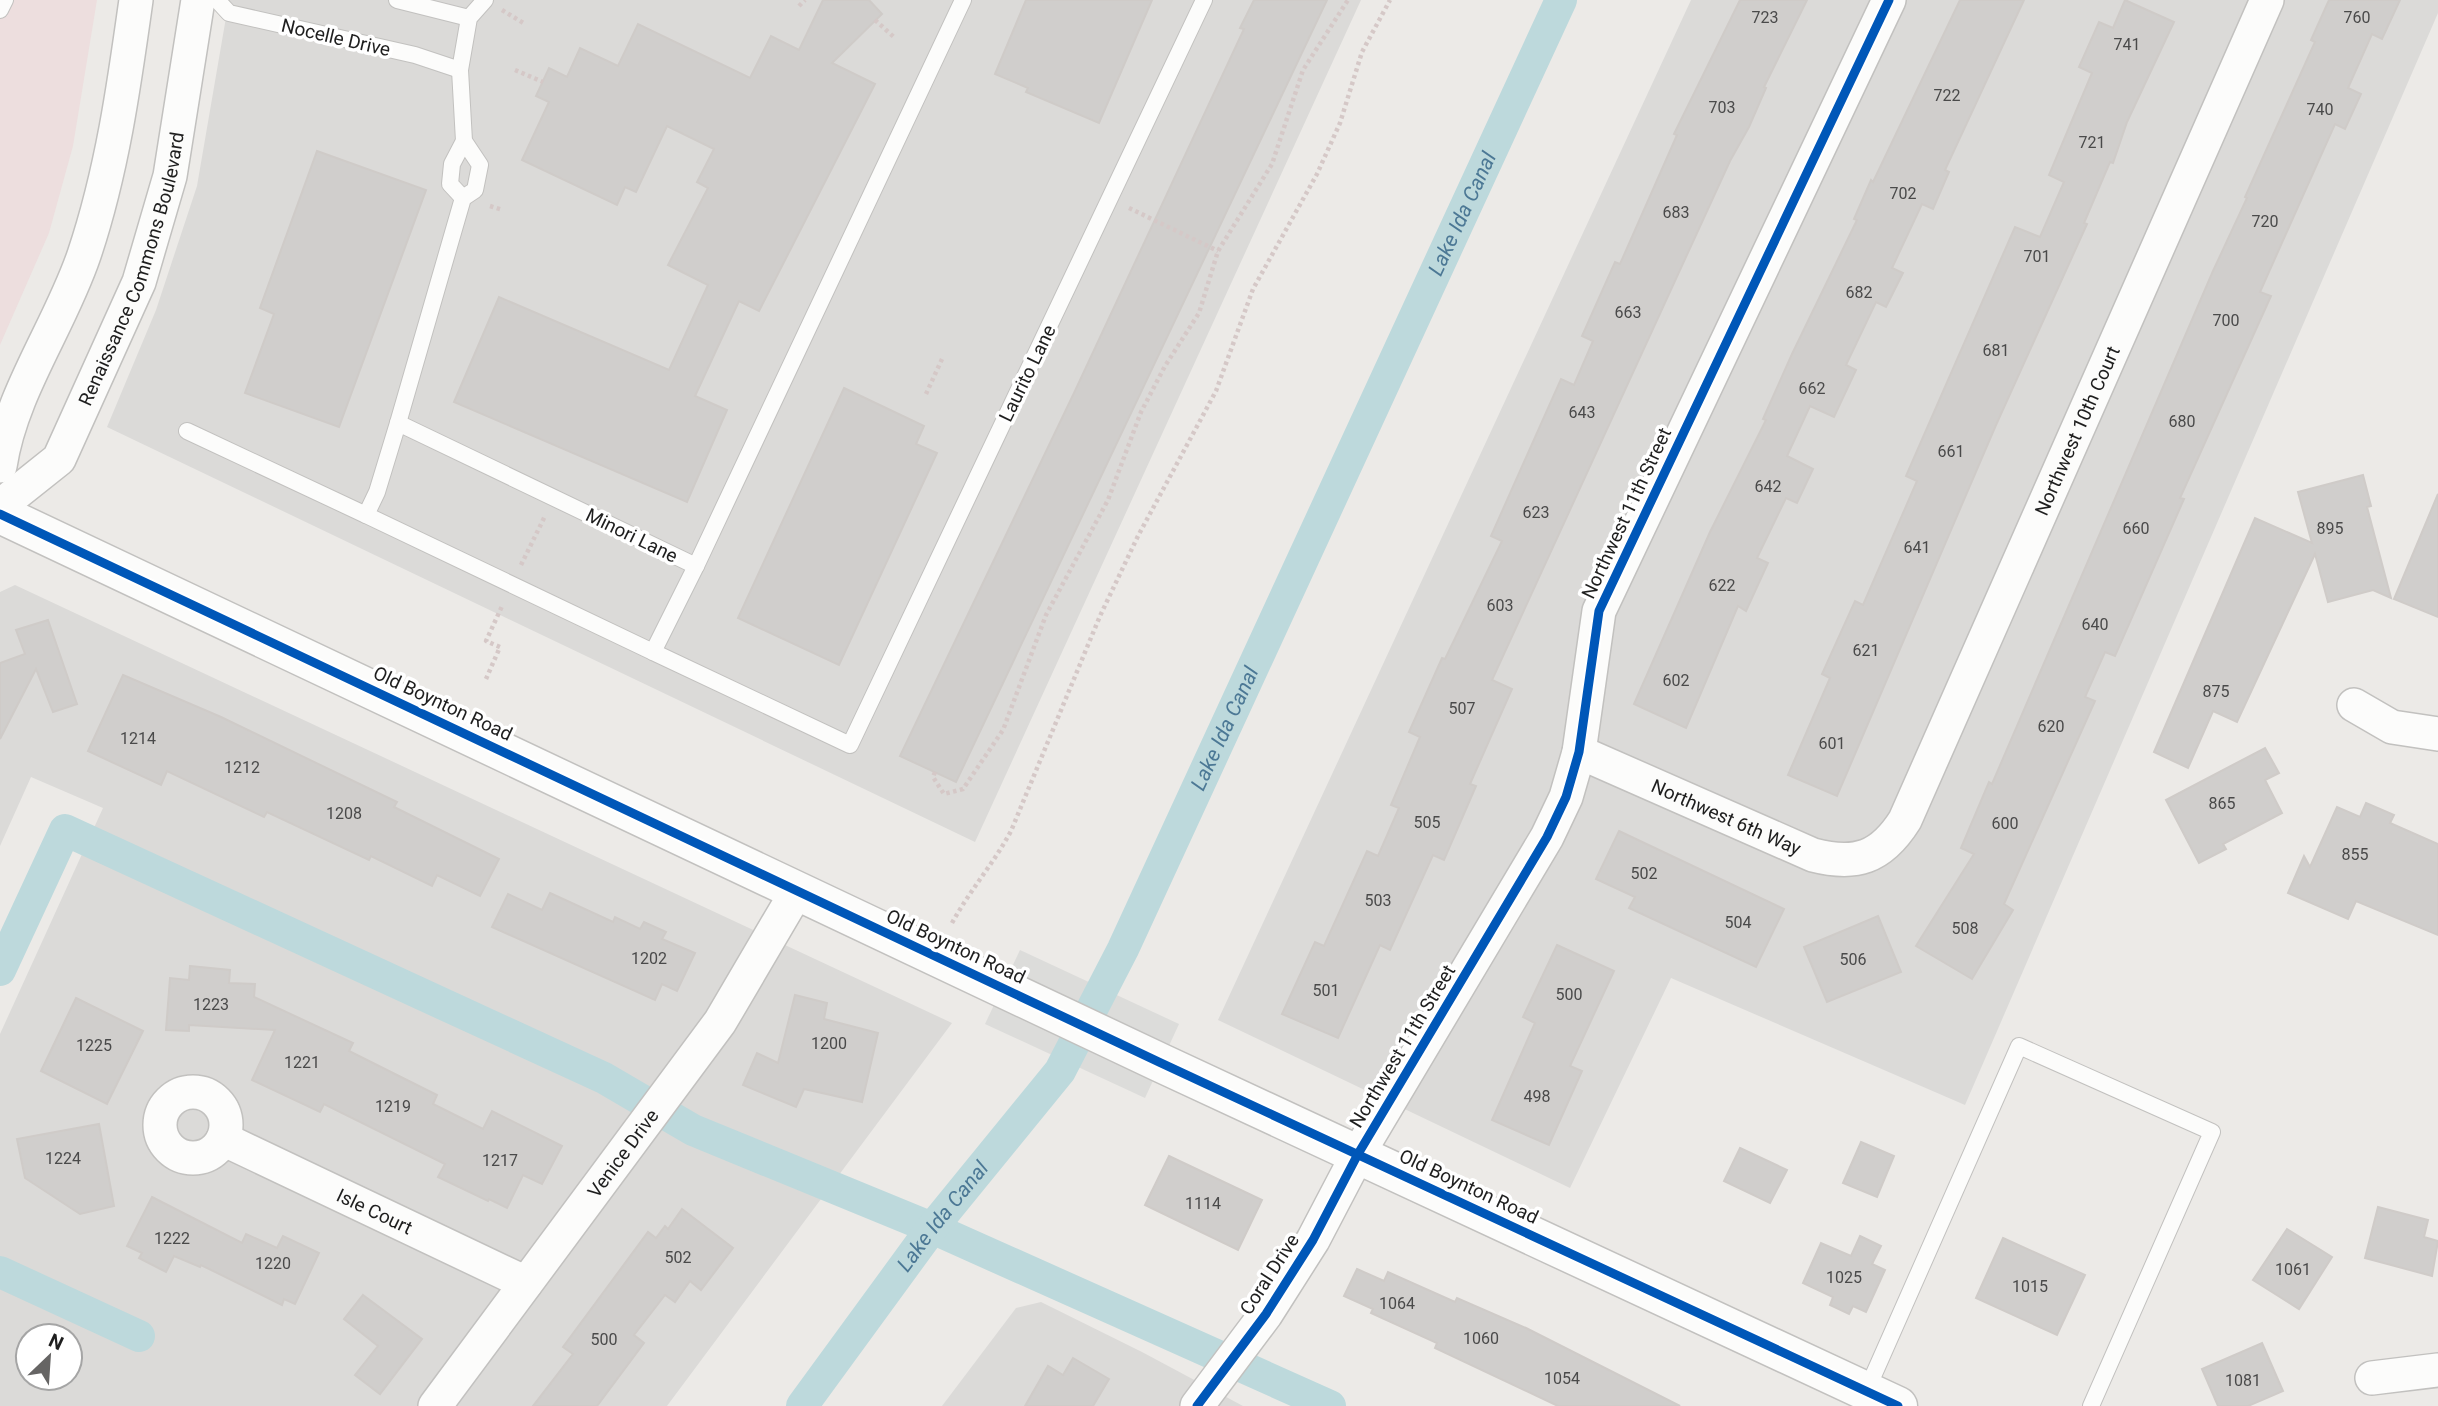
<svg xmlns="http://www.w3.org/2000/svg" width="2438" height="1406" font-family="Roboto,sans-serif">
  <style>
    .residential { fill: #dbdad8; fill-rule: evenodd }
    .commercial { fill: #eddede }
    .pier { fill: #dcdcda }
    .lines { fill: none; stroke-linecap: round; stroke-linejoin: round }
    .canal { stroke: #bdd9dc; stroke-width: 32 }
    .building { fill: #d0cecc; stroke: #cfcbc8; stroke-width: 2 }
    .service-casing { stroke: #c2c1bf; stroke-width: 18 }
    .minor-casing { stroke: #c2c1bf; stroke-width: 36 }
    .tertiary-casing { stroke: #c2c1bf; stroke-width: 41 }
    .path { stroke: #d5c8c7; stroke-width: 4.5; stroke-dasharray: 3.5 3.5; stroke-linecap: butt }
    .service { stroke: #fcfcfb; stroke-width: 16 }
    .minor { stroke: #fcfcfb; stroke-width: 33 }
    .tertiary { stroke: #fcfcfb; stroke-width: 38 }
    .cycleway-casing { stroke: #fff; stroke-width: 13 }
    .cycleway { stroke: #0057b8; stroke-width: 9 }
    .labels { text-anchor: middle; stroke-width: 7; stroke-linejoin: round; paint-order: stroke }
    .number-label { font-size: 16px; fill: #4a4a4a }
    .street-label { font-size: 19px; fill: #1e1e1e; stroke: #fff }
    .water-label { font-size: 21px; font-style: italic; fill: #4c7895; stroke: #fff }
  </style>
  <rect width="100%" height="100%" fill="#eceae7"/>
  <g class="residential">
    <path d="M229 0H1361L975 842 107 427 156 310 197 186Z"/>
    <path d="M1691 0H2438V13L1965 1105 1671 978 1570 1188 1218 1020Z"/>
    <path d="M15 585 952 1023 667 1406H0V1034L103 808 31 777 0 846V592ZM28 1336H70V1378H28Z"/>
    <path d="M1041 1302 1142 1352 1243 1406H942L1016 1308Z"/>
  </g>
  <path class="commercial" d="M0 0H97L73 146 49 233 0 345Z"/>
  <path class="pier" d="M1020 950 1179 1024 1145 1098 985 1024Z"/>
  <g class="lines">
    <g class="canal">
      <path d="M0 970 65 830 604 1078 693 1130 932 1228 1330 1406"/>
      <path d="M0 1272 139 1336"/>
      <path id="s1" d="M802 1406 932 1228 1060 1071 1123 949 1561 0"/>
    </g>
  </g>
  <g class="building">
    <path d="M823 0H869L882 14 832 63 875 84 759 311 739 301 695 396 727 410 687 502 454 402 499 297 669 370 708 285 668 265 708 188 697 182 714 149 667 126 636 192 625 187 617 205 522 160 549 102 536 96 549 68 567 77 580 48 618 66 638 24 750 78 771 36 799 50Z"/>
    <path d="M1026 0H1152L1099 123 1026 92 1028 88 995 74Z"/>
    <path d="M1254 0H1327L956 782 900 756 1074 393 1244 29 1240 28Z"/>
    <path d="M1740 0H1807L1764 87 1766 88 1749 127 1730 161 1492 680 1512 689 1470 784 1476 786 1444 860 1433 855 1390 950 1380 945 1338 1038 1282 1014 1315 942 1324 946 1367 851 1378 856 1399 808 1391 805 1420 737 1409 732 1442 658 1445 659 1502 541 1491 536 1561 379 1574 385 1593 341 1582 336 1615 262 1620 264 1677 135 1674 134Z"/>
    <path d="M1960 0H2024L1945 170 1949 172 1933 209 1922 204 1892 268 1903 273 1886 307 1876 302 1846 365 1856 370 1834 417 1810 406 1787 456 1813 469 1797 503 1786 498 1757 558 1768 563 1746 611 1738 606 1686 728 1634 704 1710 532 1766 420 1763 419 1792 354 1857 220 1854 219 1871 180 1873 182Z"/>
    <path d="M2125 0 2174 22 2127 122 2113 163 2110 162 2084 223 2087 224 1996 425 1837 796 1788 775 1830 678 1822 674 1855 601 1863 605 1917 481 1906 476 2015 227 2040 237 2064 182 2049 175 2092 73 2079 67 2099 22 2113 28Z"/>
    <path d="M2329 0H2400L2382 39 2372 34 2348 88 2361 94 2345 129 2335 124 2260 292 2271 296 2180 498 2184 499 2115 656 2105 652 2085 697 2095 701 2004 904 2013 910 1972 979 1916 946 1974 854 1961 848 1989 782 1992 784 2213 271 2247 198 2245 197 2315 42 2311 40Z"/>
    <path d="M317 151 426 190 339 427 245 393 274 314 260 308Z"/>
    <path d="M844 388 924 426 916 444 937 453 839 665 738 618Z"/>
    <path d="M2363 475 2371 506 2367 507 2391 598 2373 590 2328 602 2315 554 2237 722 2213 711 2188 768 2154 752 2255 518 2312 543 2298 492Z"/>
    <path d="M2438 494V617L2394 599Z"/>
    <path d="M48 620 77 704 53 712 36 669 0 739V663L25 654 16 630Z"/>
    <path d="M123 675 221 717 397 802 394 807 499 859 480 896 437 875 432 886 371 856 369 860 267 812 264 817 167 771 161 785 88 751Z"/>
    <path d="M2265 748 2279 773 2265 780 2282 813 2223 844 2226 849 2199 863 2166 800Z"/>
    <path d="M2366 803 2394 815 2390 823 2438 844V935L2356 901 2348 919 2288 893 2304 856 2310 867 2337 807 2360 817Z"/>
    <path d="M1619 831 1784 909 1756 967 1629 908 1635 897 1596 879Z"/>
    <path d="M550 893 613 922 615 917 640 929 644 922 666 932 662 939 695 953 677 991 662 984 655 1000 492 927 508 894 542 910Z"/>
    <path d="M1878 916 1901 972 1827 1002 1804 947Z"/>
    <path d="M1557 945 1614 971 1570 1066 1582 1071 1549 1145 1492 1120 1535 1023 1523 1017Z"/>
    <path d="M190 966 230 970 229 983 255 984 254 997 353 1043 349 1051 437 1095 433 1104 483 1129 492 1111 562 1146 542 1184 523 1175 507 1208 489 1199 488 1201 438 1177 445 1164 324 1104 320 1112 252 1080 275 1030 189 1025V1031L166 1030 170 978 189 980Z"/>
    <path d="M795 995 827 1003 824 1019 878 1033 862 1102 804 1089 796 1107 743 1085 757 1053 778 1063Z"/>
    <path d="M76 998 143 1031 107 1104 41 1071Z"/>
    <path d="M99 1124 114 1206 80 1214 25 1178 17 1139Z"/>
    <path d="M1861 1142 1894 1156 1877 1197 1843 1183Z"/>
    <path d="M1740 1148 1787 1170 1770 1203 1724 1181Z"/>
    <path d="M1169 1156 1262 1200 1238 1250 1145 1205Z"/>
    <path d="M152 1197 242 1243 246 1234 277 1248 283 1236 319 1253 295 1304 284 1299 282 1305 201 1265 200 1267 174 1256 166 1272 139 1258 142 1253 127 1246Z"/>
    <path d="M2378 1207 2428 1220 2424 1237 2438 1241 2432 1276 2365 1258Z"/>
    <path d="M682 1209 733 1248 701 1290 690 1281 675 1302 665 1295 634 1335 644 1343 597 1406H533L573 1354 563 1347 648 1232 656 1238 665 1226 668 1229Z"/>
    <path d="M2287 1229 2332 1257 2299 1309 2253 1280Z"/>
    <path d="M1860 1236 1881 1246 1872 1264 1885 1270 1866 1312 1853 1306 1849 1314 1830 1305 1833 1297 1803 1283 1821 1243 1851 1256Z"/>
    <path d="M2003 1238 2085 1275 2057 1335 1976 1298Z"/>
    <path d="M1357 1269 1384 1281 1388 1272 1455 1302 1457 1298 1526 1328 1680 1406H1558L1435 1348 1437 1343 1371 1313 1373 1309 1344 1296Z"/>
    <path d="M363 1295 422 1339 380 1394 355 1375 378 1346 344 1319Z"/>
    <path d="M2262 1343 2283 1391 2248 1406H2218L2202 1369Z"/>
    <path d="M1073 1358 1109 1379 1093 1406H1025L1048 1366 1063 1375Z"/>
  </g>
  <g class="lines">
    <defs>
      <g id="service">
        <path d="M217 0 229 13 415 55 460 70"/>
        <path d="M397 0 469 18"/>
        <path d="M485 0 469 18 460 70 464 141 480 165 475 190 463 198 398 423 377 492 366 515 653 652"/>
        <path d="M0 10 5 0"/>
        <path d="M463 198 450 184 452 164 464 141"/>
        <path d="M398 423 696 566 653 652 850 745 1204 0"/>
        <path d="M187 431 366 515"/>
        <path d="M696 566 963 0"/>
        <path d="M1866 1392 2019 1046 2212 1132 2091 1406"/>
      </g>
      <g id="minor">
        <path d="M0 466C11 392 60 326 84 255 112 172 124 86 136 0"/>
        <path id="s2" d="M0 506 59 459 139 282 170 176 198 0"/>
        <path d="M2354 705 2392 727 2438 734"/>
        <path id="s3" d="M1579 752 1813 855C1856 866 1881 858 1905 820L2267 0"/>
        <circle cx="193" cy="1125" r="33"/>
        <path id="s4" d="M223 1139 526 1283"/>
        <path d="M2372 1378 2438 1370"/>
        <path id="s5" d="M435 1406 720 1022 797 891"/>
        <path d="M1197 1406 1266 1314 1313 1240 1358 1154 1547 837 1566 797 1579 752 1599 611 1889 0"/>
      </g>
      <path id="tertiary" d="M0 514 1161 1063 1898 1406"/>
    </defs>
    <use href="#service" class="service-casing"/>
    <use href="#minor" class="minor-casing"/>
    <use href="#tertiary" class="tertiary-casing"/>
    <g class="path">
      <path d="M799 6 805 0"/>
      <path d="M502 10 525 24"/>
      <path d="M875 20 895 38"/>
      <path d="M515 70 543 82"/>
      <path d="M490 206 503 210"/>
      <path d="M1129 208 1218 251"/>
      <path d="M926 394 942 359"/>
      <path d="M521 565 545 516"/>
      <path d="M486 679 500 647 486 641 503 604"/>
      <path d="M935 772 933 777 944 794 963 789 1003 730 1046 615 1108 500 1141 412 1165 366 1199 313 1218 251 1272 164 1303 70 1348 0"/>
      <path d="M952 923C970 890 994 863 1011 831L1100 616 1138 536 1216 391 1253 289 1317 174 1340 123 1362 52 1390 0"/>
    </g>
    <use href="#service" class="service"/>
    <use href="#minor" class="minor"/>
    <use href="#tertiary" class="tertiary"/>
    <defs>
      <g id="cycleway">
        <path d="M0 514 1161 1063 1898 1406"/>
        <path d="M1197 1406 1266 1314 1313 1240 1358 1154 1547 837 1566 797 1579 752 1599 611 1889 0"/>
      </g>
    </defs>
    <use href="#cycleway" class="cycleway-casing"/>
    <use href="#cycleway" class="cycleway"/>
  </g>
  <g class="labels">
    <g class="number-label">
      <text x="1765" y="23">723</text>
      <text x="2357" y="23">760</text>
      <text x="2127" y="50">741</text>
      <text x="1947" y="101">722</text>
      <text x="1722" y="113">703</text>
      <text x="2320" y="115">740</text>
      <text x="2092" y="148">721</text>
      <text x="1903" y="199">702</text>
      <text x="1676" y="218">683</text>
      <text x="2265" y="227">720</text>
      <text x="2037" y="262">701</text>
      <text x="1859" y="298">682</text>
      <text x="1628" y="318">663</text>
      <text x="2226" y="326">700</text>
      <text x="1996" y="356">681</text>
      <text x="1812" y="394">662</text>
      <text x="1582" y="418">643</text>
      <text x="2182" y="427">680</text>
      <text x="1951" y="457">661</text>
      <text x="1768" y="492">642</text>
      <text x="1536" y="518">623</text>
      <text x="2136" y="534">660</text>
      <text x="2330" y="534">895</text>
      <text x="1917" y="553">641</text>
      <text x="1722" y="591">622</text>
      <text x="1500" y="611">603</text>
      <text x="2095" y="630">640</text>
      <text x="1866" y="656">621</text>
      <text x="1676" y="686">602</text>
      <text x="2216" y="697">875</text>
      <text x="1462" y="714">507</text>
      <text x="2051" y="732">620</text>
      <text x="138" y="744">1214</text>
      <text x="1832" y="749">601</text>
      <text x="242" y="773">1212</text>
      <text x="2222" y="809">865</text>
      <text x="344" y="819">1208</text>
      <text x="1427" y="828">505</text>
      <text x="2005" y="829">600</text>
      <text x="2355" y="860">855</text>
      <text x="1644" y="879">502</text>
      <text x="1378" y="906">503</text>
      <text x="1738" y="928">504</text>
      <text x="1965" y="934">508</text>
      <text x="649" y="964">1202</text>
      <text x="1853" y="965">506</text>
      <text x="1326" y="996">501</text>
      <text x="1569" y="1000">500</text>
      <text x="211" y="1010">1223</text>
      <text x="829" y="1049">1200</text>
      <text x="94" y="1051">1225</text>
      <text x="302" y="1068">1221</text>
      <text x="1537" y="1102">498</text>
      <text x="393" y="1112">1219</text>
      <text x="63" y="1164">1224</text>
      <text x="500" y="1166">1217</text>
      <text x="1203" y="1209">1114</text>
      <text x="172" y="1244">1222</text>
      <text x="678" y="1263">502</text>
      <text x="273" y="1269">1220</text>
      <text x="2293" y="1275">1061</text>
      <text x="1844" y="1283">1025</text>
      <text x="2030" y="1292">1015</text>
      <text x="1397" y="1309">1064</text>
      <text x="1481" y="1344">1060</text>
      <text x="604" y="1345">500</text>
      <text x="1562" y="1384">1054</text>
      <text x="2243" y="1386">1081</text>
    </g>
    <g class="street-label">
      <text transform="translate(336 37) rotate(13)" y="7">Nocelle Drive</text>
      <text dy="7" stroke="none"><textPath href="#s2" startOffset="280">Renaissance Commons Boulevard</textPath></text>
      <text transform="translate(1027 373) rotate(-64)" y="7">Laurito Lane</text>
      <text dy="7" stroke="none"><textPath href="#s3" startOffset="789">Northwest 10th Court</textPath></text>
      <text transform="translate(1626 513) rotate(-65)" y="7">Northwest 11th Street</text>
      <text transform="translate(632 535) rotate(26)" y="7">Minori Lane</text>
      <text transform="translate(443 703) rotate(25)" y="7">Old Boynton Road</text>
      <text dy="7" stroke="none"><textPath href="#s3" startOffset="161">Northwest 6th Way</textPath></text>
      <text transform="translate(956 946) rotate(25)" y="7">Old Boynton Road</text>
      <text transform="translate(1402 1046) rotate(-59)" y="7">Northwest 11th Street</text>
      <text dy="7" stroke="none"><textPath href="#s5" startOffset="315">Venice Drive</textPath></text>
      <text transform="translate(1469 1186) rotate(25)" y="7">Old Boynton Road</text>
      <text dy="7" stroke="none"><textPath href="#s4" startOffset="168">Isle Court</textPath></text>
      <text transform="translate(1269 1274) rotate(-57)" y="7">Coral Drive</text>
    </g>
    <g class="water-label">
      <text dy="7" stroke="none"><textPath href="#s1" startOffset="1370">Lake Ida Canal</textPath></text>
      <text dy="7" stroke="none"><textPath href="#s1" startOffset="803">Lake Ida Canal</textPath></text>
      <text dy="7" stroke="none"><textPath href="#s1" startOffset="236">Lake Ida Canal</textPath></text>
    </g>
  </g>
  <g transform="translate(49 1357) rotate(25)"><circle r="33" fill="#ffffff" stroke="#a5a5a5" stroke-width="2"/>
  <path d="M0-5L12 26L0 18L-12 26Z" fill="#666564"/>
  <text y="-10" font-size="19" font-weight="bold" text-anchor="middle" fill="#1e1e1e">N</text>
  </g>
</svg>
